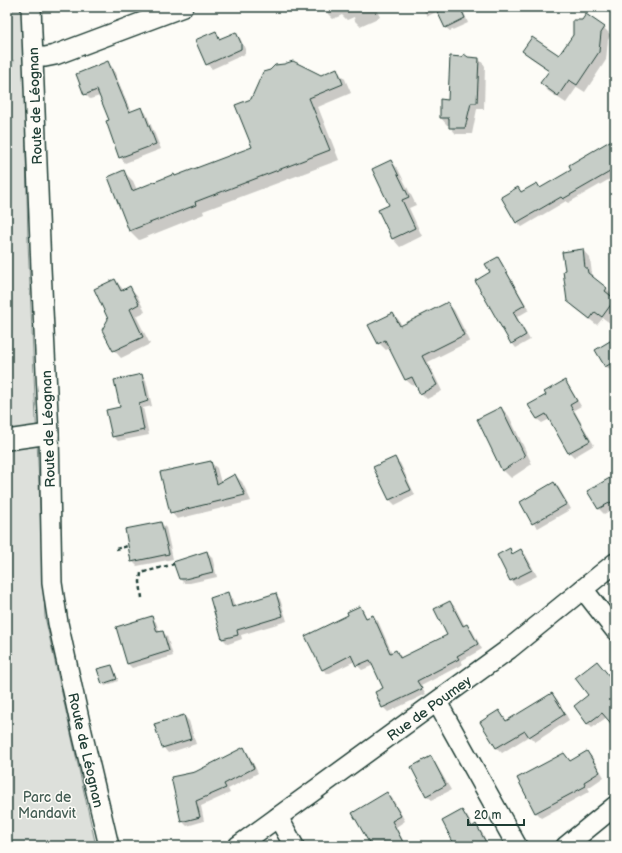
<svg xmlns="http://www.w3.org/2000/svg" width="622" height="853" font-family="'Balsamiq Sans',sans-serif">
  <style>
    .green { fill: #dde0db; stroke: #7e8e88 }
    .shadow { fill: #0003 }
    .building { fill: #c6cdc7; stroke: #1f3d34 }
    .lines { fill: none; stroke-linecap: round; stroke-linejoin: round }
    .minor-casing { stroke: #1f3d34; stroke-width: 22 }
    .path { stroke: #1f3d34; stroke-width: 2.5; stroke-dasharray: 4 3; stroke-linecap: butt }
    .minor { stroke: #fdfcf7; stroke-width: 19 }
    .labels { text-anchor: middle; stroke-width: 3; stroke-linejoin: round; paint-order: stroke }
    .street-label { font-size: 14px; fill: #1f3d34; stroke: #fdfcf7 }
    .park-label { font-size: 14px; fill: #455e55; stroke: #fdfcf7 }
  </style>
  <rect width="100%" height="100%" fill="#fdfcf7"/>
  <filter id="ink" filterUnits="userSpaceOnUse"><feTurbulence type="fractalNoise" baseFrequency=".025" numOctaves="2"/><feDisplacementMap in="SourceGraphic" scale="8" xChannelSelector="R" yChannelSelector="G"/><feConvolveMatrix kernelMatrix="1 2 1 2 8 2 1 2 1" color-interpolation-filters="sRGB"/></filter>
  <g filter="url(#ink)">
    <path class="green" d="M7 7H23L28 243 45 617 96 846H7Z"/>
    <g class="shadow">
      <path d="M325 7H375L380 17 360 26 355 21 354 17 347 20 342 15 333 19 328 14Z"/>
      <path d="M422 7H462L468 23 450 31 445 27 438 11 428 16 424 11Z"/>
      <path d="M604 28 611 35 608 40 606 60 585 92 577 87 566 103 548 91 541 83 549 72 546 68 531 58 523 51 559 56Z"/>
      <path d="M215 32 221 39 235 33 240 38 245 49V54L212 69 207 64Z"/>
      <path d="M462 58 479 59 485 66 484 109H477L472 134H456L450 127V125H447L441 118V100L448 101Z"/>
      <path d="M108 63 113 68 131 112 141 108 146 113 161 149 125 163 120 157 110 120 100 96 90 99 85 94Z"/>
      <path d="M336 70 345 79 351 93 318 107 339 160 203 211 204 214 139 240 130 231 109 177 124 172 133 181 137 190 175 177 253 148 321 76Z"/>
      <path d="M615 139V176L568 203 566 201 522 227 517 222 518 189 522 193 537 184 541 188 572 170Z"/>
      <path d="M391 161 398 169 416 205 409 208 422 236 400 247 393 239 379 211 390 205Z"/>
      <path d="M583 250 590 258 592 274 594 276V279L607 289 614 296 612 298 615 300V316L610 323 603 318 597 325 575 308 568 301Z"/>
      <path d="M498 259 502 263 529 310 517 317 530 340 516 348 512 343 491 272Z"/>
      <path d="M115 280 122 288 124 291 130 288 137 295 145 312 136 316 150 344 121 358 114 350 109 319Z"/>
      <path d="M447 303 454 310 470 341 428 362 442 391 427 399 421 393 416 384 413 386 406 380 390 348 386 350 379 343 370 326 393 314 399 320 402 326Z"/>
      <path d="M615 339V368L611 371 606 366Z"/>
      <path d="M141 375 146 380 152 406 143 408 149 435 118 441 113 436 121 408Z"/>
      <path d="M565 381 569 386 581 406 574 410 594 445 574 457 569 452 550 419 542 423 537 419 547 395Z"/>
      <path d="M501 408 509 416 532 464 511 478 503 470Z"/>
      <path d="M394 458 400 463 415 495 395 505 390 500 374 468Z"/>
      <path d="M210 462 217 468 221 483 235 475 242 482 251 501 177 519 171 512Z"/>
      <path d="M615 476V508L604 514 599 509 589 491Z"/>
      <path d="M554 483 559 488 571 509 538 528 533 523Z"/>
      <path d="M161 523 166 528 173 559 137 566 132 561Z"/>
      <path d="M509 549 514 554 521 550 526 555 537 576 516 586 511 581 498 555Z"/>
      <path d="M207 552 212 557 217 577 190 583H184L179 578Z"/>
      <path d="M228 593 232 598 235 607 275 594 280 599 287 621 241 635 242 639 228 644 223 639 211 599Z"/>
      <path d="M450 602 455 607 465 626 467 625 472 630 482 649 461 661 463 664 421 686 426 694 388 712 383 707 385 689 374 665 362 670 357 665 355 661 328 674 323 670 350 615 359 607 364 612 367 619 373 616 378 621 392 653 396 651 402 658 448 635Z"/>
      <path d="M151 617 156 622 160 633 162 632 167 636 173 656 132 668 127 663Z"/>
      <path d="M597 662 615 683V727L607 717 592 728 587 723 590 695Z"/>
      <path d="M112 666 114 668 118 681 105 686 103 683Z"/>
      <path d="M552 694 557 699 569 720 535 742 529 736 502 753 497 748 481 722 498 712 504 717 507 722Z"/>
      <path d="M184 716 189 721 196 744 168 753 163 747Z"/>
      <path d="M243 749 248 753 258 773 228 789 230 793 201 806 204 821 187 826 182 821 195 773Z"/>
      <path d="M587 752 592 757 604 777 588 788 590 791 541 818 536 813 518 779 564 754 571 762Z"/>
      <path d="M430 757 435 762 451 790 432 800 427 796 412 768Z"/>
      <path d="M387 793 392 798 405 821 396 827 406 846H372Z"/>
      <path d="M462 811 467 816 473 827 476 826 481 831 489 846H457Z"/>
    </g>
    <g class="building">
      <path d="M435 7H460L465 18 445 28Z"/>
      <path d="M586 14 605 27 601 33 599 52 577 85 569 80 558 96 540 83 549 71 543 67 544 66 522 51 532 37 559 55 573 35V20H582Z"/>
      <path d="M216 31 219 39 236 32 241 43V49L206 65 195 40Z"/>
      <path d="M464 54 468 57 479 58 477 103H471L465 128H449V118H440V99L448 100 450 56 462 57Z"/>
      <path d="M108 61 129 112 142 107 156 144 119 158 106 121 109 120 97 90 84 95 76 74Z"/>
      <path d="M293 61 321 75 337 68 343 84 309 98 330 150 195 202 196 205 129 231 108 177 124 170 132 191 174 174 175 176 252 147 235 105 251 99 263 72 270 70 275 65 284 64Z"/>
      <path d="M615 138V169L563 199 561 197 516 223 501 197 518 187 521 192 537 183 540 188 571 170 569 165Z"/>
      <path d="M391 160 409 197 402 200 415 228 392 239 378 210 389 205 372 169Z"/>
      <path d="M583 249 585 268H587L588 273 607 288 605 291 615 299 602 317 595 312 590 319 567 301 563 271 565 270 562 252Z"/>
      <path d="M498 257 525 305 513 312 526 335 511 344 475 281 490 272 485 264Z"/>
      <path d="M115 279 121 291 130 286 139 304 130 309 143 337 113 351 102 330 108 319 94 289Z"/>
      <path d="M448 302 464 335 422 356 437 385 420 394 412 377 405 380 385 340 378 344 368 325 393 313 400 326Z"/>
      <path d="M615 338V361L605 367 595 350Z"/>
      <path d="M142 374 148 401 139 404 144 430 112 437 106 410 120 407 114 380Z"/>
      <path d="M565 380 577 401 570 405 590 441 568 453 546 414 537 419 528 405 546 395 544 392Z"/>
      <path d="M501 407 525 456 502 471 477 419Z"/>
      <path d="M395 457 411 490 389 500 373 467Z"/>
      <path d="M211 461 217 484 235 474 245 495 170 513 160 472Z"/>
      <path d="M615 475V500L598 509 587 491Z"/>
      <path d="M554 482 567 504 532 524 520 502Z"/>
      <path d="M161 522 169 554 131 562 125 529Z"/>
      <path d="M510 548 512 554 521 549 532 570 510 581 497 555Z"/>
      <path d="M207 551 213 572 185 579H179L173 562Z"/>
      <path d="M228 592 232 607 276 593 283 616 237 630 238 635 222 639 210 598Z"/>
      <path d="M450 601 463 626 467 624 478 644 457 656 459 659 417 681 422 689 382 708 375 692 383 688 370 660 356 666 351 655 322 670 305 636 348 615 347 612 360 606 366 618 373 615 390 653 396 650 400 658 447 635 434 609Z"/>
      <path d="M152 616 157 632 163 631 169 651 127 664 116 627Z"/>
      <path d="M597 661 615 683V728L602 713 587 724 574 706 588 695 575 678Z"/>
      <path d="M112 665 117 679 102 684 97 669Z"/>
      <path d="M552 693 565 714 529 737 525 731 496 748 480 722 499 710 506 721Z"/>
      <path d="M184 715 191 739 162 748 154 724Z"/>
      <path d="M244 747 254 768 224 784 226 788 196 801 200 817 181 822 171 777 195 772Z"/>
      <path d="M587 751 600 772 584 782 586 786 535 813 517 778 564 753 570 761Z"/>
      <path d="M431 756 446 785 426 796 411 767Z"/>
      <path d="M387 792 401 816 392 821 405 846H371L352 813Z"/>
      <path d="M462 810 472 827 476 824 488 846H455L442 821Z"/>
    </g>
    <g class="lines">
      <defs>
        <g id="minor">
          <path d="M31 7 41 268 49 434 52 583 58 623 82 732 109 846"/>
          <path d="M34 57H45L55 55 183 7"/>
          <path d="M7 440 49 434"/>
          <path d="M583 589 615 630"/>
          <path d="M437 702 517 846"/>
          <path d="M278 817 294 846"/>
          <path d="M238 846 509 649 615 563"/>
          <path d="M566 846 615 806"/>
        </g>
      </defs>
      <use href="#minor" class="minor-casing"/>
      <g class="path">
        <path d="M7 63 14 61"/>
        <path d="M116 549 128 546"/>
        <path d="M142 598 140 582 141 573 174 564"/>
      </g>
      <use href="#minor" class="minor"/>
    </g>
  </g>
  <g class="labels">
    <g class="street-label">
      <text transform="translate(35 106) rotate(-92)" y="5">Route de Léognan</text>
      <text transform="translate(48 429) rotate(-92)" y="5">Route de Léognan</text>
      <text transform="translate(429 708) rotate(-36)" y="5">Rue de Poumey</text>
      <text transform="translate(86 750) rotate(77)" y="5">Route de Léognan</text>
    </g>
    <g class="park-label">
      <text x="47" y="802">Parc de<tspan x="47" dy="16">Mandavit</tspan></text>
    </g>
  </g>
  <rect width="622" height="853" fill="none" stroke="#fdfcf7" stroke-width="24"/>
  <rect x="12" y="12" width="598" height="829" fill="none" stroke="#1f3d34" stroke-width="1.5" filter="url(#ink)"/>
  <path d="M468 819v6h56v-6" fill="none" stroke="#1f3d34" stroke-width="2"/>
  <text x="474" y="819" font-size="12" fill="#1f3d34" stroke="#fdfcf7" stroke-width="3" paint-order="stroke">20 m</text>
</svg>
